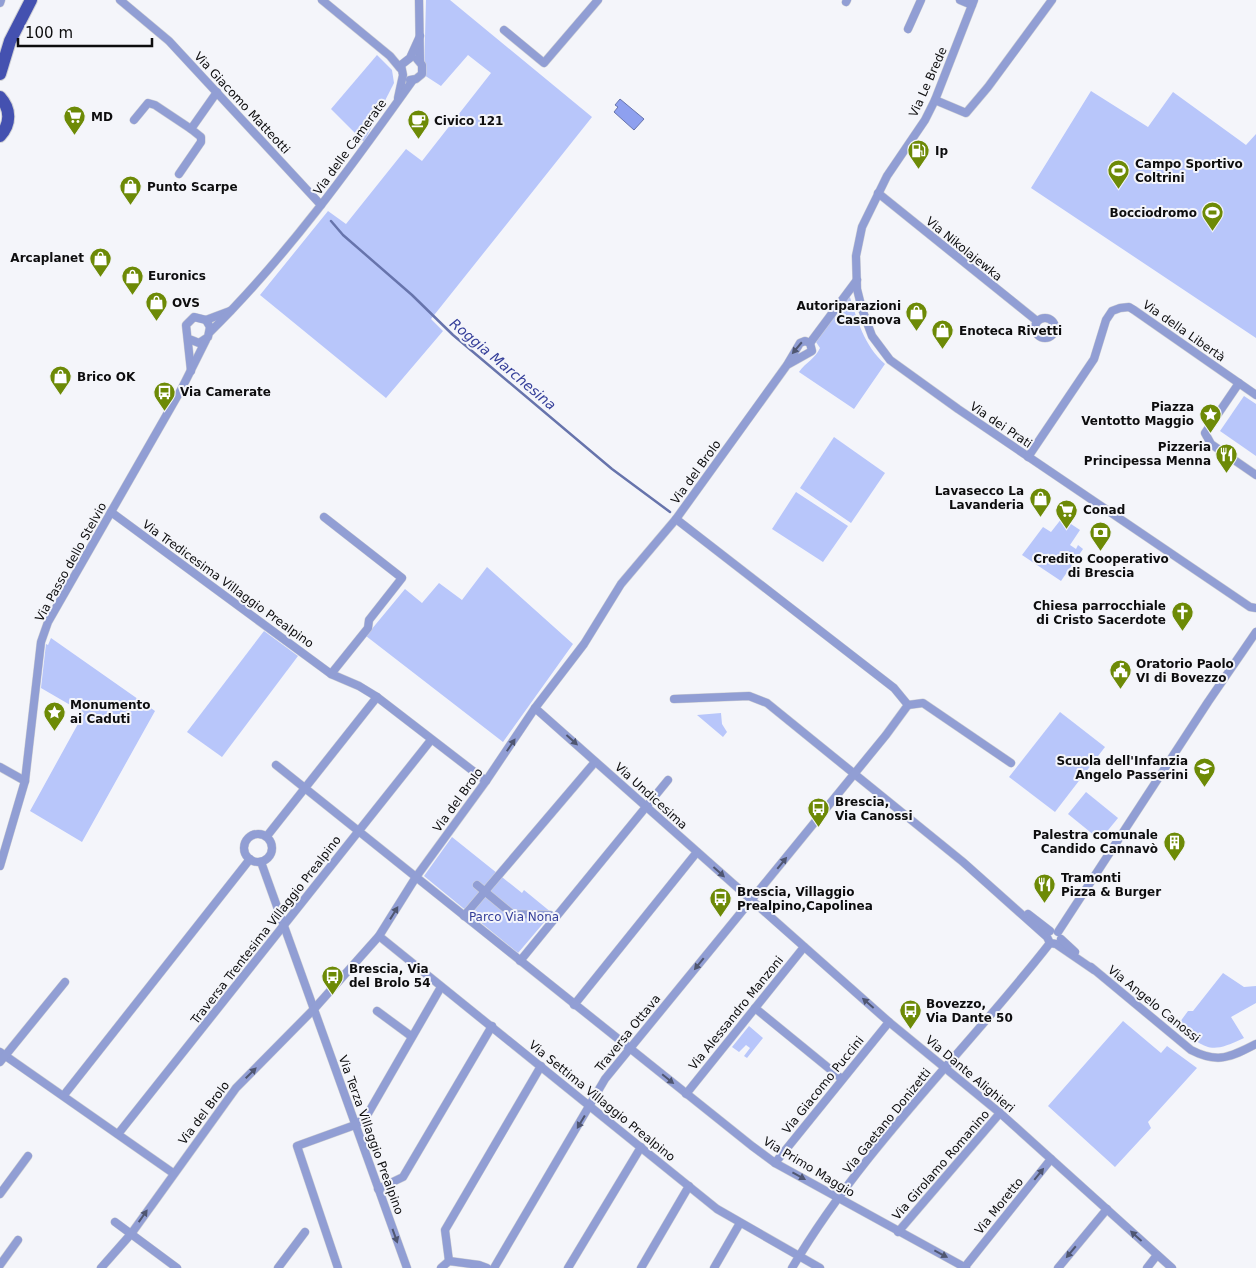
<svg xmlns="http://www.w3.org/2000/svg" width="1256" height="1268" font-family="'DejaVu Sans',sans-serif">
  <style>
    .green { fill: #b8c6fa }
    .water { fill: #8ea0ef; stroke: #6774ac }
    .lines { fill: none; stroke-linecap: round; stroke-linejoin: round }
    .stream { stroke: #6774ac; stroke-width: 2.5 }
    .street-casing { stroke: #cfd0d4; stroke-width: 9 }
    .primary-casing { stroke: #cfd0d4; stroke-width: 14 }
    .street { stroke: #919ed4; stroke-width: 8 }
    .primary { stroke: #4451b0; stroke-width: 12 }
    .oneway { fill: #4f5671 }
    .labels { text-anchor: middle; stroke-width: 4; stroke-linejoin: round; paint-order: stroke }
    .street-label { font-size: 12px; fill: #0d0d0e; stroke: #f4f5fa }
    .poi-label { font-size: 12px; font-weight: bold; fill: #0d0d0e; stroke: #f4f5fa; text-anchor: start }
    .park-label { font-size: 12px; fill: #343e99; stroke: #f4f5fa }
    .water-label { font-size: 14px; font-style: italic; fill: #343e99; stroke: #f4f5fa }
  </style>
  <rect width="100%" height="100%" fill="#f4f5fa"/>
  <g class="green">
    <path d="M426 0H450L592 117 431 319 443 331 386 398 260 295 328 211 346 224 406 149 422 161 491 73 468 55 441 86 424 75Z"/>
    <path d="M377 55 392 70 394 83 364 142 331 109Z"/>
    <path d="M1091 91 1148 127 1173 92 1246 145 1256 134V338L1031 188Z"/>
    <path d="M849 294C857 319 864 346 885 364L854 409 799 372C806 362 815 359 820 348L816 342Z"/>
    <path d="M1244 396 1256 404V456L1220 431Z"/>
    <path d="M834 437 885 473 851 523 800 488Z"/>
    <path d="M796 492 848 526 823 562 772 529Z"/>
    <path d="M1062 518 1080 530 1070 545 1076 549 1078 545 1083 549 1061 581 1022 555 1043 527 1051 532Z"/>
    <path d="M487 567 573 644 503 742 366 636 405 589 422 603 439 583 462 600Z"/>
    <path d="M264 631 298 656 222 757 187 732Z"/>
    <path d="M51 638 155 711 82 842 30 811 84 713 41 688 46 644 48 645Z"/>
    <path d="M1060 712 1105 747 1055 812 1009 777Z"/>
    <path d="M721 713 722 724 727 732 723 737 697 715Z"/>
    <path d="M1086 792 1118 818 1100 840 1068 814Z"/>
    <path d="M452 837 522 893 524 890 552 913 518 953 424 876Z"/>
    <path d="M1223 973 1244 987 1256 986V1003L1231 1017 1244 1038C1209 1055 1206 1049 1177 1026L1188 1011H1193Z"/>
    <path d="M1123 1021 1161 1053 1167 1046 1197 1068 1148 1122 1151 1128 1115 1167 1048 1106Z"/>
    <path d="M749 1026 763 1038 747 1058 744 1056 750 1048 746 1045 739 1052 732 1047Z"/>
  </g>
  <path class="water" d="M620 99 644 119 634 130 614 112 618 107 615 105Z"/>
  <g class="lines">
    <path class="stream" d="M331 221 343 235 412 295 453 335 612 469 670 512"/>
    <defs>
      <g id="street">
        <path d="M120 0 169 41 321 205"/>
        <path d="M322 0 390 56 400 68"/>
        <path d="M419 0 420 61"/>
        <path d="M960 0 972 5"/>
        <path d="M974 0 935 100 925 120 887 176 862 227 856 256 857 289 862 309 872 336 890 360 958 409 1250 607 1256 608"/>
        <path d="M846 2 847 0"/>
        <path d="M0 3 1 0"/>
        <path d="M908 29 921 0"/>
        <path d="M504 30 544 63 598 0"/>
        <path d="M410 80 416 79 422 74V65L417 59"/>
        <path d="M398 98 403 75 401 65 410 58 420 36"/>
        <path d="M935 100 966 113 988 87 1052 0"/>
        <path d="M134 120 148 103 155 105 191 129"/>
        <path d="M179 174 201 142V137L191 129 217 92"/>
        <path d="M878 193 1037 321"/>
        <circle cx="1045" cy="328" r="10"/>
        <path d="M206 320 230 311"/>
        <path d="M210 332C287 256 351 167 413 80"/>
        <path d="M189 339 199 343 208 337 210 327 206 320 194 317 186 325 191 371"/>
        <path d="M810 343 857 280"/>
        <path d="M1239 383 1205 433 1211 444 1256 475"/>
        <path d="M1028 457 1094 359 1106 320 1112 311 1120 308 1129 307 1134 310 1256 395"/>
        <path d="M111 512 331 674 359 686 377 697 486 781"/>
        <path d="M324 517 402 578 369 620 368 628 331 674"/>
        <path d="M674 699 749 696 767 703 963 862 1047 937 1050 943 1056 944 1094 970"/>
        <path d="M908 705 923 703 1011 763"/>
        <path d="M535 708 889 1022 1000 1113 1172 1268"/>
        <path d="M276 765 752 1146 775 1163 966 1268"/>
        <path d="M0 767 25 781"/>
        <circle cx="258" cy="848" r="14"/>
        <path d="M267 836 377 697"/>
        <path d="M261 862 407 1268"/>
        <path d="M0 866 25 781 41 642 48 622 182 388 206 340"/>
        <path d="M477 885 512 914 550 915"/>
        <path d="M1028 914 1050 931"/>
        <path d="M464 916 595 762"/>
        <path d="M1058 932 1208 702 1256 632"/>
        <path d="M379 936 717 1209 820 1268"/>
        <path d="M1061 939 1075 952"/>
        <path d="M520 961 668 780"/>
        <path d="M1091 967 1191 1050C1218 1064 1231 1057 1256 1044"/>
        <path d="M574 1005 697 852"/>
        <path d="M755 1008 842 1079"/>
        <path d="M377 1011 411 1036"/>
        <path d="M0 1052 173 1173"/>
        <path d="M0 1062 65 982"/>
        <path d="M686 1094 804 947"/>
        <path d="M64 1095 250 859"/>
        <path d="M118 1134 431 740"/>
        <path d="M775 1163 889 1022"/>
        <path d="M378 1189 403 1177 492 1026"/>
        <path d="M0 1194 28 1156"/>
        <path d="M115 1222 177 1268"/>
        <path d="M898 1232 1000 1113"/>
        <path d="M449 1261 445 1230 541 1066"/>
        <path d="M0 1265 18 1240"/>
        <path d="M101 1268 131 1234 236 1088 314 1009 379 936 416 877 486 781 535 708 584 644 621 584 676 519 787 365 800 343 805 341 810 343 812 351 787 365"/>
        <path d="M278 1268 305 1232"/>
        <path d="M338 1268 297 1146 355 1125 366 1117 441 987"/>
        <path d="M441 1268 449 1261 479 1265 487 1268"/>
        <path d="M494 1268 605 1079 886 735 908 705 894 688 676 519"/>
        <path d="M568 1268 641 1147"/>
        <path d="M641 1268 689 1186"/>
        <path d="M714 1268 740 1223"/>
        <path d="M792 1268C862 1149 965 1052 1050 943"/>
        <path d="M964 1268 1051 1159"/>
        <path d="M1058 1268 1107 1209"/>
        <path d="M1147 1268 1157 1255"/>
      </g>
      <g id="primary">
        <path d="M0 74 10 41 31 0"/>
        <path d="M0 97C11 109 11 124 0 136"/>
      </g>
    </defs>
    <use href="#street" class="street-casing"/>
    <use href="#primary" class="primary-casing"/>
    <use href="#street" class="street"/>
    <use href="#primary" class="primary"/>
  </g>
  <defs><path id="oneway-solid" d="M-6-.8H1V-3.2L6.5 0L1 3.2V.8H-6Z" transform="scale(1.25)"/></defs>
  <g class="oneway">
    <use href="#oneway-solid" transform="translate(797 348) rotate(130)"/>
    <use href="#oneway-solid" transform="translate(572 740) rotate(42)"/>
    <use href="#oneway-solid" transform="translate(511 745) rotate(-56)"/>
    <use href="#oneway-solid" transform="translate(782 863) rotate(-51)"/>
    <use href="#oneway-solid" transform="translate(719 872) rotate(42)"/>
    <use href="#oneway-solid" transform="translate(394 913) rotate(-58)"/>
    <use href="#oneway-solid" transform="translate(699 964) rotate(129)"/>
    <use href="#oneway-solid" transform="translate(868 1003) rotate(-139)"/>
    <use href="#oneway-solid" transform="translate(251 1073) rotate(-45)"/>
    <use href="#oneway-solid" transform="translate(668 1079) rotate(39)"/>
    <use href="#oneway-solid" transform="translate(581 1122) rotate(121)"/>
    <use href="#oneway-solid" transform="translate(1039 1174) rotate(-51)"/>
    <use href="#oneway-solid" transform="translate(799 1176) rotate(29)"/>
    <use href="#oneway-solid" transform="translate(143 1216) rotate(-55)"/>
    <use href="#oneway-solid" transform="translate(395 1236) rotate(70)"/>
    <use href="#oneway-solid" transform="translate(1136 1236) rotate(-138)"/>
    <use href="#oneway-solid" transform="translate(1071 1252) rotate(130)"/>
    <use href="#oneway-solid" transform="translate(941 1254) rotate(28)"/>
  </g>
  <defs>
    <symbol id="supermarket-pin" viewBox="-11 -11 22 30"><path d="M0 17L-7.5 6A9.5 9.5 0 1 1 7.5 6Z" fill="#6d8a06" stroke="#f4f5fa"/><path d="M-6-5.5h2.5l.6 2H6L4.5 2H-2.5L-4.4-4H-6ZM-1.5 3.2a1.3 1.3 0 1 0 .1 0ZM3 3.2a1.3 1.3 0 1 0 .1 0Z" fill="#fff"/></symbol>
    <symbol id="cafe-pin" viewBox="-11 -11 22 30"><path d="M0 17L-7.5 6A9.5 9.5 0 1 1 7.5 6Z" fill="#6d8a06" stroke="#f4f5fa"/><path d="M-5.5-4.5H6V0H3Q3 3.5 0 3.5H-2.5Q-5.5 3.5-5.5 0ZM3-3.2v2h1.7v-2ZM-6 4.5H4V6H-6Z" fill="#fff"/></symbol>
    <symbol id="fuel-pin" viewBox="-11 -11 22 30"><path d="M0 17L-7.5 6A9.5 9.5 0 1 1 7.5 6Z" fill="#6d8a06" stroke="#f4f5fa"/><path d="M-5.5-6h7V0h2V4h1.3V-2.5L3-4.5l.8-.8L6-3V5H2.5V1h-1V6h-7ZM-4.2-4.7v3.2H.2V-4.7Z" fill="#fff"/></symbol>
    <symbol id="stadium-pin" viewBox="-11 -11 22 30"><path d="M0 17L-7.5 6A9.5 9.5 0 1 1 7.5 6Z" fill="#6d8a06" stroke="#f4f5fa"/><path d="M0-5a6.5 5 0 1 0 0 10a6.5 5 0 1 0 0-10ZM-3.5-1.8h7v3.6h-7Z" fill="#fff"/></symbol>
    <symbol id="shop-pin" viewBox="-11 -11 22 30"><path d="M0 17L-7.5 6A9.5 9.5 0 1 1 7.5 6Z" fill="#6d8a06" stroke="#f4f5fa"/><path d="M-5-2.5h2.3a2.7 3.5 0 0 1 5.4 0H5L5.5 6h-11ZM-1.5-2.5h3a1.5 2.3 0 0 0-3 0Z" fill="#fff"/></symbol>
    <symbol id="bus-pin" viewBox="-11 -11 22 30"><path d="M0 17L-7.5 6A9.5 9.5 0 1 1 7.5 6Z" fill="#6d8a06" stroke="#f4f5fa"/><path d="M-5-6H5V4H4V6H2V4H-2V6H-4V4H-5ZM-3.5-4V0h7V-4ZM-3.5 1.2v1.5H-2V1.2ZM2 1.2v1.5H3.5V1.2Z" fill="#fff"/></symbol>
    <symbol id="sight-pin" viewBox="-11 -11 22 30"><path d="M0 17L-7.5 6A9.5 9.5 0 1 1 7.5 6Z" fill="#6d8a06" stroke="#f4f5fa"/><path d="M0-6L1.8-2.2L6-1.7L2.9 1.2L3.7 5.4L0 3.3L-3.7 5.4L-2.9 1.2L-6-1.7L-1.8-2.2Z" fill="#fff"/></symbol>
    <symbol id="restaurant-pin" viewBox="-11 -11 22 30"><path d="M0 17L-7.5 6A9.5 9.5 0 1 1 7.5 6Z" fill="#6d8a06" stroke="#f4f5fa"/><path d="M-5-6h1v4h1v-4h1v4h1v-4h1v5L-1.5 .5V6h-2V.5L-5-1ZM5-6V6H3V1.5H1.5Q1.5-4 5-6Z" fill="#fff"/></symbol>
    <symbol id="bank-pin" viewBox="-11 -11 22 30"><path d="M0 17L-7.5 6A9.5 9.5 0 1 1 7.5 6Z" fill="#6d8a06" stroke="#f4f5fa"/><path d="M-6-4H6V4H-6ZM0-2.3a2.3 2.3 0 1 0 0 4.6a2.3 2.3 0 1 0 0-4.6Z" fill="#fff"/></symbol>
    <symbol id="church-pin" viewBox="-11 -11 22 30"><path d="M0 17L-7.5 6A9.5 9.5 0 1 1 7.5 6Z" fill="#6d8a06" stroke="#f4f5fa"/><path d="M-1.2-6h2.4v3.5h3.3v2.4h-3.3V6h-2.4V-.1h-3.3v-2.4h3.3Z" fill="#fff"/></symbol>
    <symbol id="civic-pin" viewBox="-11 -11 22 30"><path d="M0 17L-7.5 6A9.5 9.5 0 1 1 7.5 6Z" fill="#6d8a06" stroke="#f4f5fa"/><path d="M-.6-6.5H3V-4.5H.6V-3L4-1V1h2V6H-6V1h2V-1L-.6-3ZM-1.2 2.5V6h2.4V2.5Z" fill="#fff"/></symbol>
    <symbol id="school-pin" viewBox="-11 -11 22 30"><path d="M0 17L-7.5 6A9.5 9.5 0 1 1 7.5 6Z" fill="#6d8a06" stroke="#f4f5fa"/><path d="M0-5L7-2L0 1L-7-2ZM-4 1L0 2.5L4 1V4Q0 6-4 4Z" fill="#fff"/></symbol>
    <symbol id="building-pin" viewBox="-11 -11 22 30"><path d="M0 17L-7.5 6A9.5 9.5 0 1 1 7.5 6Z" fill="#6d8a06" stroke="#f4f5fa"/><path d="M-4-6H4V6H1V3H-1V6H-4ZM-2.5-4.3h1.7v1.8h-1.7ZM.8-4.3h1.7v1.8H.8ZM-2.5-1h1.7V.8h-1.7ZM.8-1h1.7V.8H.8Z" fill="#fff"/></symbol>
  </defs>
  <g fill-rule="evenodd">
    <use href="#supermarket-pin" x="62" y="104" width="25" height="34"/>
    <use href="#cafe-pin" x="406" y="108" width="25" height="34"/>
    <use href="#fuel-pin" x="906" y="138" width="25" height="34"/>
    <use href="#stadium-pin" x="1106" y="158" width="25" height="34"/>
    <use href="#shop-pin" x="118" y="174" width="25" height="34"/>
    <use href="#stadium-pin" x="1200" y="200" width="25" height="34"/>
    <use href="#shop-pin" x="88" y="246" width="25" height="34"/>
    <use href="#shop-pin" x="120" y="264" width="25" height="34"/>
    <use href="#shop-pin" x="144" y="290" width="25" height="34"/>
    <use href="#shop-pin" x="904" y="300" width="25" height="34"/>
    <use href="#shop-pin" x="930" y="318" width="25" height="34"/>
    <use href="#shop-pin" x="48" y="364" width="25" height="34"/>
    <use href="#bus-pin" x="152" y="380" width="25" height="34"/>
    <use href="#sight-pin" x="1198" y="402" width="25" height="34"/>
    <use href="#restaurant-pin" x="1214" y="442" width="25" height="34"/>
    <use href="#shop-pin" x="1028" y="486" width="25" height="34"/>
    <use href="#supermarket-pin" x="1054" y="498" width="25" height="34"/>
    <use href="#bank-pin" x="1088" y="520" width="25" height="34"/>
    <use href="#church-pin" x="1170" y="600" width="25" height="34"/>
    <use href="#civic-pin" x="1108" y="658" width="25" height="34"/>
    <use href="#sight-pin" x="42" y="700" width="25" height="34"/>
    <use href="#school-pin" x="1192" y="756" width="25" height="34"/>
    <use href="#bus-pin" x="806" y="796" width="25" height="34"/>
    <use href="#building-pin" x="1162" y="830" width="25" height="34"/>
    <use href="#restaurant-pin" x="1032" y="872" width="25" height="34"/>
    <use href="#bus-pin" x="708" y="886" width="25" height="34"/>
    <use href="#bus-pin" x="320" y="964" width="25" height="34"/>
    <use href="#bus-pin" x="898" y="998" width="25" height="34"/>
  </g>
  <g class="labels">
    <g class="street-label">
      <text transform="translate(928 82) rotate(-66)" y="4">Via Le Brede</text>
      <text transform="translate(242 103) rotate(47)" y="4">Via Giacomo Matteotti</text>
      <text transform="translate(350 147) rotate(-54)" y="4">Via delle Camerate</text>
      <text transform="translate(964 249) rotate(39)" y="4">Via Nikolajewka</text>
      <text transform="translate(1184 331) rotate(35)" y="4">Via della Libertà</text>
      <text transform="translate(1001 425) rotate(34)" y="4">Via dei Prati</text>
      <text transform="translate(696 472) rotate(-54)" y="4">Via del Brolo</text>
      <text transform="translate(71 562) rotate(-61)" y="4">Via Passo dello Stelvio</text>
      <text transform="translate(228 584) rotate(36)" y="4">Via Tredicesima Villaggio Prealpino</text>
      <text transform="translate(651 796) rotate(42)" y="4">Via Undicesima</text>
      <text transform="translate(458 800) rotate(-54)" y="4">Via del Brolo</text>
      <text transform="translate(266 930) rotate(-52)" y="4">Traversa Trentesima Villaggio Prealpino</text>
      <text transform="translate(1154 1004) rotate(39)" y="4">Via Angelo Canossi</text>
      <text transform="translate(736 1013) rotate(-51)" y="4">Via Alessandro Manzoni</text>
      <text transform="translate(628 1033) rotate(-51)" y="4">Traversa Ottava</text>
      <text transform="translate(970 1074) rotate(40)" y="4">Via Dante Alighieri</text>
      <text transform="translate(823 1085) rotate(-51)" y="4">Via Giacomo Puccini</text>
      <text transform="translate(602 1101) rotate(39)" y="4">Via Settima Villaggio Prealpino</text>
      <text transform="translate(204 1113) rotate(-53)" y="4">Via del Brolo</text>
      <text transform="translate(887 1121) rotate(-51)" y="4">Via Gaetano Donizetti</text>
      <text transform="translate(371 1135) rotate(70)" y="4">Via Terza Villaggio Prealpino</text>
      <text transform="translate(941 1165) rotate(-49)" y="4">Via Girolamo Romanino</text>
      <text transform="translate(809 1167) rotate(31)" y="4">Via Primo Maggio</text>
      <text transform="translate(999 1206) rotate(-51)" y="4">Via Moretto</text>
    </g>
    <g class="poi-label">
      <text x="91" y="121">MD</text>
      <text x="434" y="125">Civico 121</text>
      <text x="935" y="155">Ip</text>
      <text x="1135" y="168">Campo Sportivo<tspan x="1135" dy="14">Coltrini</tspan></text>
      <text x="147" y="191">Punto Scarpe</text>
      <text x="1197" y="217" text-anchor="end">Bocciodromo</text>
      <text x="84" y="262" text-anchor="end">Arcaplanet</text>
      <text x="148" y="280">Euronics</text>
      <text x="172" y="307">OVS</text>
      <text x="901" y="310" text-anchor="end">Autoriparazioni<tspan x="901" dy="14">Casanova</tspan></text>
      <text x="959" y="335">Enoteca Rivetti</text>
      <text x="77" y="381">Brico OK</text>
      <text x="180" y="396">Via Camerate</text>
      <text x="1194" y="411" text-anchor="end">Piazza<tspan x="1194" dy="14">Ventotto Maggio</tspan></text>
      <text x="1211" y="451" text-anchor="end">Pizzeria<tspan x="1211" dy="14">Principessa Menna</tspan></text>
      <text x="1024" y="495" text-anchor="end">Lavasecco La<tspan x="1024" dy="14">Lavanderia</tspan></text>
      <text x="1083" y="514">Conad</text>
      <text x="1101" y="563" text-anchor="middle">Credito Cooperativo<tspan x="1101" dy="14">di Brescia</tspan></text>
      <text x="1166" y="610" text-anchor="end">Chiesa parrocchiale<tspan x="1166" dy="14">di Cristo Sacerdote</tspan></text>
      <text x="1136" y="668">Oratorio Paolo<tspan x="1136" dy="14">VI di Bovezzo</tspan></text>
      <text x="70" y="709">Monumento<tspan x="70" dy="14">ai Caduti</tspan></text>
      <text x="1188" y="765" text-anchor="end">Scuola dell'Infanzia<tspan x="1188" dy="14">Angelo Passerini</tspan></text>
      <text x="835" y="806">Brescia,<tspan x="835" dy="14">Via Canossi</tspan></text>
      <text x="1158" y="839" text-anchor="end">Palestra comunale<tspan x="1158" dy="14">Candido Cannavò</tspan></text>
      <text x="1061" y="882">Tramonti<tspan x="1061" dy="14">Pizza &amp; Burger</tspan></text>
      <text x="737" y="896">Brescia, Villaggio<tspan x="737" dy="14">Prealpino,Capolinea</tspan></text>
      <text x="349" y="973">Brescia, Via<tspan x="349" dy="14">del Brolo 54</tspan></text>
      <text x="926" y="1008">Bovezzo,<tspan x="926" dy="14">Via Dante 50</tspan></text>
    </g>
    <g class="park-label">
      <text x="514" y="921">Parco Via Nona</text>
    </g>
    <g class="water-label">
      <text transform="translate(503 364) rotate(40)" y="5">Roggia Marchesina</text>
    </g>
  </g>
  <path d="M18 38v8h134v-8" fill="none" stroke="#0d0d0e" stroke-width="2.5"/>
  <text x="25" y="38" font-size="15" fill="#0d0d0e" stroke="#f4f5fa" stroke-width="4" paint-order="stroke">100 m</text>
</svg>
